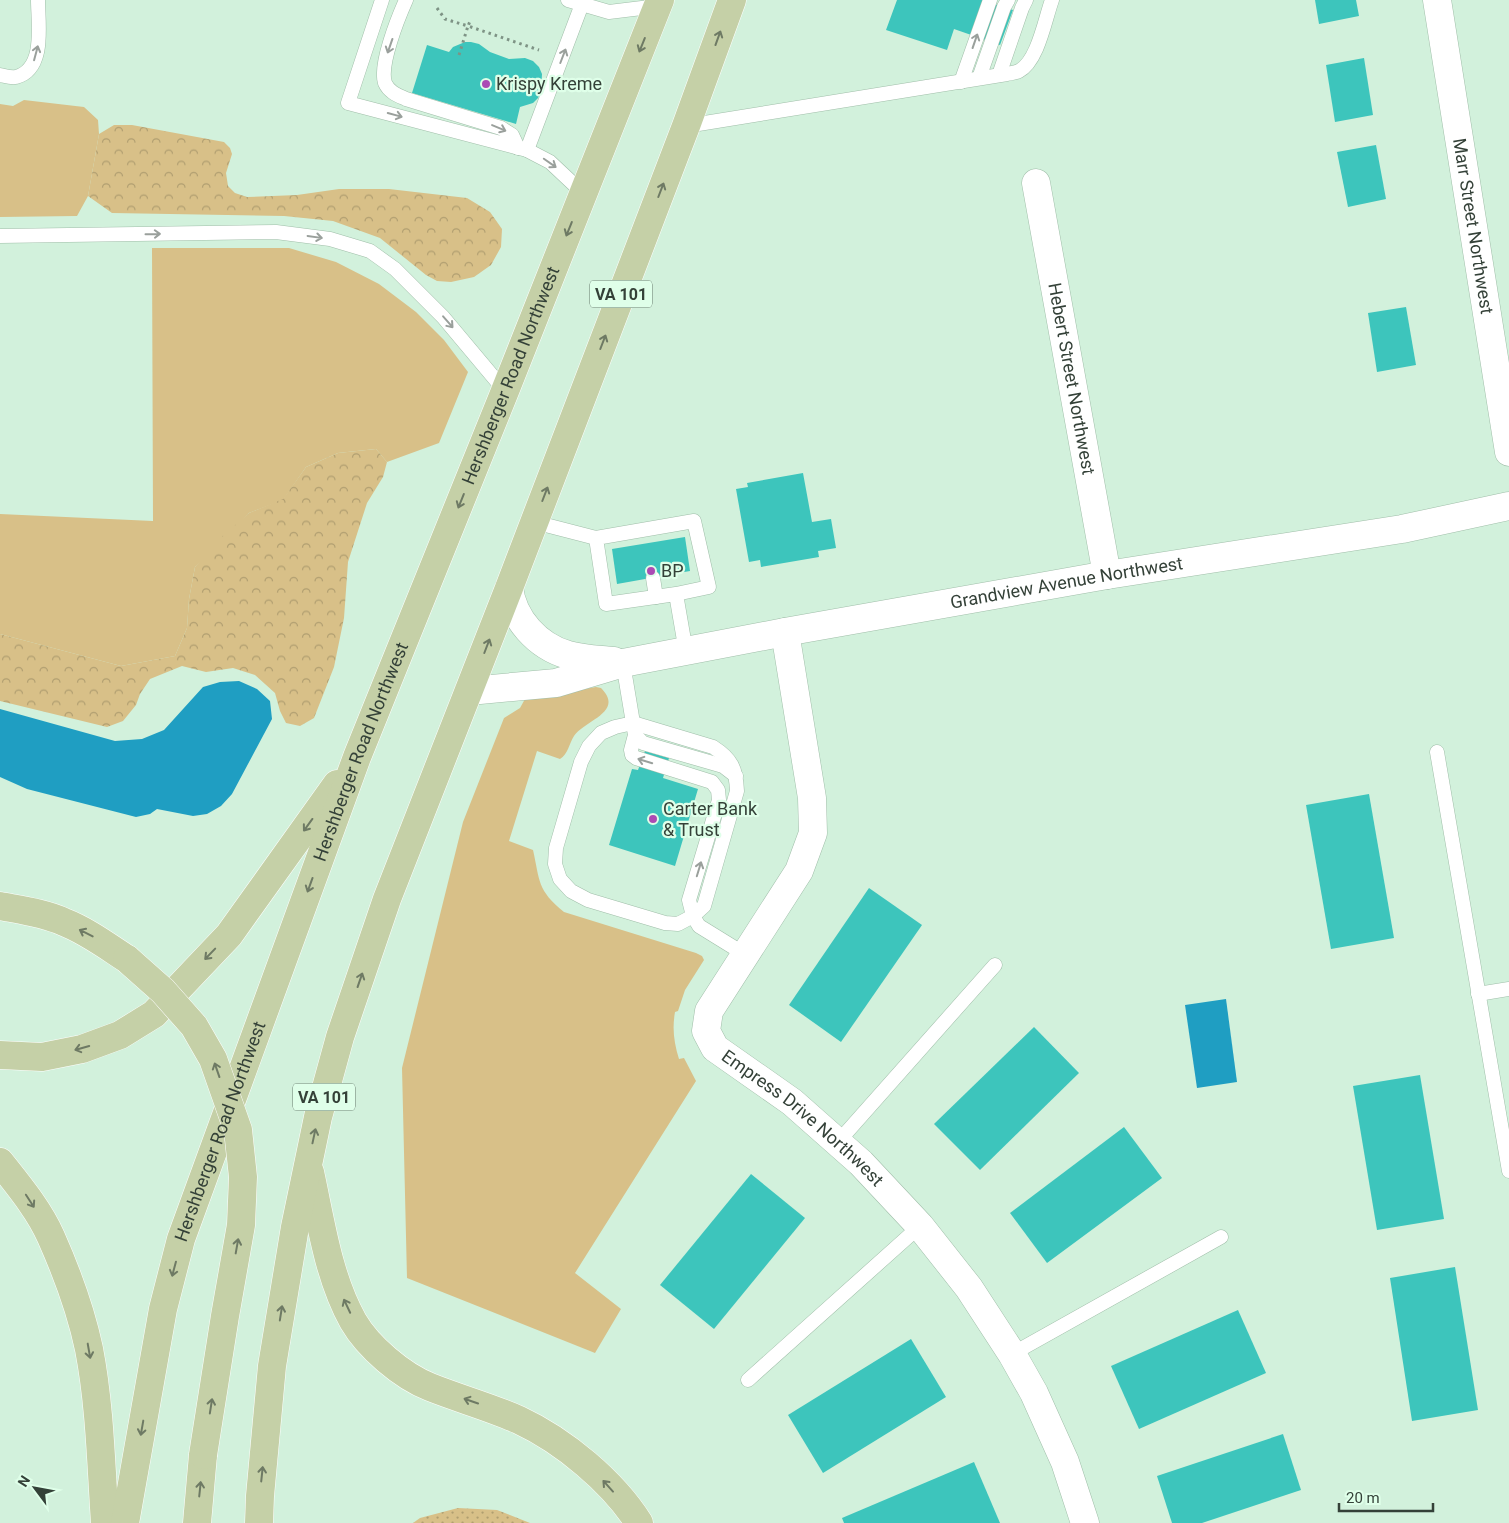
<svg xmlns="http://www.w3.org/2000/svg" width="1509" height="1523" font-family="Roboto,sans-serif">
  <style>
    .grass { fill: #d8c088 }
    .forest { fill: url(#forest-crowns) }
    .park { fill: url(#park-dots) }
    .water { fill: #1f9ec2 }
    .building { fill: #3dc5bc }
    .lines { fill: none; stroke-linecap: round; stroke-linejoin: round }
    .service-casing { stroke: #a0bea9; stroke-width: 15 }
    .minor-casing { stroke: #a0bea9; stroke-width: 29 }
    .primary-casing { stroke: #fff; stroke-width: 29 }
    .path { stroke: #7e9385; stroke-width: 3; stroke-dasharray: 2.5 4; stroke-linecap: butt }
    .service { stroke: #fff; stroke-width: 14 }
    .minor { stroke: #fff; stroke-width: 28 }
    .primary { stroke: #c5d0a7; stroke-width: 28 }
    .primary-bridge-casing { stroke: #fff; stroke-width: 29; stroke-linecap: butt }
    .primary-bridge { stroke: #c5d0a7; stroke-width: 28 }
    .oneway { stroke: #6e7a64 }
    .oneway2 { stroke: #9aa09c }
    .poi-dot { fill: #ab4bb4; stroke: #dfffe9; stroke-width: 2 }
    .labels { text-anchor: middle; stroke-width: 4.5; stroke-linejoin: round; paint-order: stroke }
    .shield { fill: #dfffe9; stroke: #677a6d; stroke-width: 1 }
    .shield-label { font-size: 16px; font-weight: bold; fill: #344138 }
    .poi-label { font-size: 18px; fill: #344138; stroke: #dfffe9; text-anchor: start }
    .street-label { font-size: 18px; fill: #344138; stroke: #dfffe9 }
  </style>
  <defs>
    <pattern id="forest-crowns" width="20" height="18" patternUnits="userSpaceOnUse" patternTransform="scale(1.25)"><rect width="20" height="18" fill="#d8c088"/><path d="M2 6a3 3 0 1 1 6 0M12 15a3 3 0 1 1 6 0" fill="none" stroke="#b09e70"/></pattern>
    <pattern id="park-dots" width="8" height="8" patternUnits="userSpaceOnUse" patternTransform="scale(1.25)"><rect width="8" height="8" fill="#d8c088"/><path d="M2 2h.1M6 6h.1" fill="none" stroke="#b09e70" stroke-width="1.8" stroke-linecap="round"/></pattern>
  </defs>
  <rect width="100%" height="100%" fill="#d2f1dc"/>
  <g class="grass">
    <path d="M24 100 84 107 98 120 99 134 88 196 77 216 0 217V104L13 106Z"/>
    <path d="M152 248H289L336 262 379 284 416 312 444 340 468 372 439 443 387 462 376 449 338 453 306 467 283 500 249 513 195 567 189 599 187 628 175 656 121 666 0 634V514L153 521Z"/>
    <path d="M596 687 601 688C625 712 585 720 574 736 569 744 568 754 560 759L537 751 509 841 533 850C540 881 537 890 564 912L696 953 702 956 704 960 685 990 678 1011 675 1012C672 1029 674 1043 679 1059L684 1058 696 1081 575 1273 621 1309 595 1353 407 1278 402 1068 463 822 504 718 520 708 525 699Z"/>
  </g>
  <g class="forest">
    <path d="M114 125H132L224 142 230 148 232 154 226 173 228 186 235 193 247 197 297 195 339 189H389L467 198 490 212 502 229 501 247 491 265 474 277 451 282 437 281 426 275 380 238 333 221 284 216 112 213 88 196 99 134Z"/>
    <path d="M376 449 387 462 383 477 367 503 348 562 344 618 334 667 314 718 300 726 286 723 280 711 275 693 255 675 233 668 206 672 182 666 150 679 140 694 136 705 123 721 107 727 0 701V634L121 666 175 656 187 628 189 599 195 567 218 540 249 513 283 499 306 467 338 453Z"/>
  </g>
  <path class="park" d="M458 1508 497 1510 530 1523H413L420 1518Z"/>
  <g class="water">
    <path d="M239 681 257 689 270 701 272 719 232 794 221 806 207 814 193 816 157 809 150 814 136 817 27 789 0 777V709L115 741 142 739 164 730 203 687 220 682Z"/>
    <path d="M1226 999 1237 1082 1197 1088 1185 1005Z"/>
  </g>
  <g class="building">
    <path d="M897 0H982L1013 10 1000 45 954 29 947 50 886 30Z"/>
    <path d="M1315 0H1356L1359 16 1319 24Z"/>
    <path d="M465 42H471L479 44 490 52 509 59 525 58 533 61 539 67 542 74 541 90 538 98 533 103 520 107 516 124 412 93 427 45 449 52 453 47Z"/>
    <path d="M1364 58 1373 115 1335 122 1326 65Z"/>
    <path d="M1376 145 1386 199 1348 207 1337 152Z"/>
    <path d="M1406 307 1416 365 1377 372 1368 313Z"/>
    <path d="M803 473 812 522 831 519 836 548 818 551 819 557 761 567 760 560 749 562 736 489 748 487 747 483Z"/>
    <path d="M685 537 690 571 617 584 612 549Z"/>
    <path d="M645 751 669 758 663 778 698 789 675 866 609 845 632 769 638 770Z"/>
    <path d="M1369 794 1394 938 1331 949 1306 805Z"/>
    <path d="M869 888 922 925 841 1042 789 1005Z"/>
    <path d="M1034 1027 1079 1073 980 1170 934 1124Z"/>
    <path d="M1420 1075 1444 1219 1377 1230 1353 1086Z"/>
    <path d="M1124 1127 1162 1178 1047 1263 1010 1213Z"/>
    <path d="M751 1174 805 1218 714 1329 660 1285Z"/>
    <path d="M1455 1267 1478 1410 1412 1421 1390 1278Z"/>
    <path d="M1238 1310 1266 1373 1139 1429 1111 1366Z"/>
    <path d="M911 1339 946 1397 823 1473 788 1415Z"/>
    <path d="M1283 1434 1301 1490 1202 1523H1172L1157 1476Z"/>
    <path d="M974 1462 1000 1523H844L842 1518Z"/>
  </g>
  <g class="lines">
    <defs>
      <g id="service">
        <path d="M382 0 348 103 527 150 550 162 583 193"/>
        <path d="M406 0C398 18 379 65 385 83 389 92 397 95 406 99L501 128 512 135 518 148"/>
        <path d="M568 0 609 12 658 6"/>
        <path d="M0 75C5 76 11 78 16 77 46 69 38 24 38 0"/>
        <path d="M999 75 1022 8 1026 0"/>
        <path d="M979 78 1004 7 1008 0"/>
        <path d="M961 82 990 0"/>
        <path d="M686 126 1007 74C1011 73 1015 73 1019 71 1038 61 1045 19 1052 0"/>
        <path d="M527 150 582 4"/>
        <path d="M0 236 276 232 330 239 370 251 395 269 443 317 505 391"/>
        <path d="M534 522 596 538"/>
        <path d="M653 578 656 597"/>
        <path d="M676 594 709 587 694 521 596 538 606 604 676 594 686 652"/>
        <path d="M623 663 635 735 631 750 632 755 636 758 712 782 718 790 719 800 689 900 693 916 699 926 746 955"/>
        <path d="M633 723 713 747C732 759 736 769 737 791L704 906 693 916 678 924 665 923 588 900 571 891 560 879 555 864 556 848 581 762 589 746 601 733 615 727Z"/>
        <path d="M635 735 643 743 723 766 736 776"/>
        <path d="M1437 752 1509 1171"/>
        <path d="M1478 994 1509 989"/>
        <path d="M838 1142 995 965"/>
        <path d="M1012 1354 1221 1237"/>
        <path d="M748 1380 920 1226"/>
      </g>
      <g id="minor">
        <path id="s1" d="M1437 0 1509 452"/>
        <path id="s2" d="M1036 183 1107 575"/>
        <path d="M509 588C513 619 537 646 568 655 582 659 599 660 614 661"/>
        <path id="s3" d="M785 632 812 798 813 833 799 871 709 1011 706 1031 715 1048 792 1102 861 1163 920 1226 969 1288 1012 1354 1034 1393 1065 1462 1085 1523"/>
        <path id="s4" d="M469 691 556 683 623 663 785 632 1107 575 1402 529 1509 506"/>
      </g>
      <g id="primary">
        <path d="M0 906C21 910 44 913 64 922 87 931 107 946 127 959"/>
        <path d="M0 1055 42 1057 82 1049 120 1035 154 1014 229 935 337 784"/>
        <path d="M0 1162C19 1186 39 1210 51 1237 67 1273 81 1311 89 1349 100 1406 101 1465 105 1523"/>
        <path d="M310 1172C321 1222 328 1276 353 1321 368 1347 402 1376 430 1387 460 1399 490 1407 519 1420 564 1441 613 1482 639 1523"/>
        <path id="s5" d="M125 1523 163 1309 181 1239 357 757 505 391 660 0"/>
        <path d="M197 1523 203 1455"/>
        <path d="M259 1523 260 1496 272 1366 295 1227 318 1117 340 1037 387 899 509 588 686 126 732 0"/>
      </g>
    </defs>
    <use href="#service" class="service-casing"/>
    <use href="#minor" class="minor-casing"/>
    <use href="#primary" class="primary-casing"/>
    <g class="path">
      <path d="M437 8 445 19 468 26 471 19"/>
      <path d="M459 55 468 26 539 50"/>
    </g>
    <use href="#service" class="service"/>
    <use href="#minor" class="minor"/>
    <use href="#primary" class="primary"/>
    <defs>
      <path id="primary-bridge" d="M127 959 163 991 194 1026 213 1059 238 1130 243 1177 241 1225 225 1316 203 1455"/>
    </defs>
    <use href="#primary-bridge" class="primary-bridge-casing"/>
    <use href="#primary-bridge" class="primary-bridge"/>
  </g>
  <defs><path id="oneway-shaft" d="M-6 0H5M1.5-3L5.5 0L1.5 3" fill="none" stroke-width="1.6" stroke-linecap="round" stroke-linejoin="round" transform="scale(1.25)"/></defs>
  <g class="oneway">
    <use href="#oneway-shaft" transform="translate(718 38) rotate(-70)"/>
    <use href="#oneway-shaft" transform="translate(642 45) rotate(112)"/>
    <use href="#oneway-shaft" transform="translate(661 190) rotate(-69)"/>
    <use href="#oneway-shaft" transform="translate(569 229) rotate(112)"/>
    <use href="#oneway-shaft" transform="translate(603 342) rotate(-69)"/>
    <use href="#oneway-shaft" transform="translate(545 494) rotate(-69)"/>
    <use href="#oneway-shaft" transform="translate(461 501) rotate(112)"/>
    <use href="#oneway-shaft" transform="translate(487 646) rotate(-69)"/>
    <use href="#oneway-shaft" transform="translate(308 825) rotate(126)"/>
    <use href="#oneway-shaft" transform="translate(310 885) rotate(110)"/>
    <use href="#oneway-shaft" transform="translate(86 933) rotate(-153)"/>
    <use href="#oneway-shaft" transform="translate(210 954) rotate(134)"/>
    <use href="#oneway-shaft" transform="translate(360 980) rotate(-71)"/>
    <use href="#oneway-shaft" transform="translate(82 1048) rotate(164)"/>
    <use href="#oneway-shaft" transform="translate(217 1070) rotate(-109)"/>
    <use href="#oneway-shaft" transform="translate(314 1136) rotate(-78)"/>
    <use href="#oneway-shaft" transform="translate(30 1201) rotate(57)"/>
    <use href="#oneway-shaft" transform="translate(237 1246) rotate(-80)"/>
    <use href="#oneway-shaft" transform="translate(174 1269) rotate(105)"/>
    <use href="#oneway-shaft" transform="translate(347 1306) rotate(-115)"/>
    <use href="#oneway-shaft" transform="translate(281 1313) rotate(-81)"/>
    <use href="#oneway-shaft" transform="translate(89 1351) rotate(80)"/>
    <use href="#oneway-shaft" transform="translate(471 1401) rotate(-161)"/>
    <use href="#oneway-shaft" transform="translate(211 1406) rotate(-81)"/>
    <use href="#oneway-shaft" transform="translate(142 1428) rotate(100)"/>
    <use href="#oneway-shaft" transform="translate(262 1474) rotate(-84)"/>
    <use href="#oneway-shaft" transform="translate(608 1486) rotate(-132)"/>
    <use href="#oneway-shaft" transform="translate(200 1489) rotate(-84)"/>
  </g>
  <g class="oneway2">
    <use href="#oneway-shaft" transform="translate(975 41) rotate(-71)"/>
    <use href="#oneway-shaft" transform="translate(390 46) rotate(109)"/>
    <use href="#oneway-shaft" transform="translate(36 53) rotate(-75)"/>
    <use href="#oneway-shaft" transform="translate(563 56) rotate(-69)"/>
    <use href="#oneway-shaft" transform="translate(395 115) rotate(15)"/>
    <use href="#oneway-shaft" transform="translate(499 128) rotate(23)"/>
    <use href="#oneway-shaft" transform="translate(550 163) rotate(35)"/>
    <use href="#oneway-shaft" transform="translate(153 234) rotate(-1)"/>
    <use href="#oneway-shaft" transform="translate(315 237) rotate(8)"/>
    <use href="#oneway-shaft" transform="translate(448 322) rotate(49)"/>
    <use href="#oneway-shaft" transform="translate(645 761) rotate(-163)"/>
    <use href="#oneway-shaft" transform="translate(699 869) rotate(-73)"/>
  </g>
  <g class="poi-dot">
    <circle cx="486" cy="84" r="5"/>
    <circle cx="651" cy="571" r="5"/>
    <circle cx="653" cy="819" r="5"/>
  </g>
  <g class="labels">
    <g class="shield">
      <rect x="590" y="280.5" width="62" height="27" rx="4"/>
      <rect x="293" y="1083.5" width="62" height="27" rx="4"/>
    </g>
    <g class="shield-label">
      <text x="621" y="300">VA 101</text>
      <text x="324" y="1103">VA 101</text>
    </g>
    <g class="poi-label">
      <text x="496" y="90">Krispy Kreme</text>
      <text x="661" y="577">BP</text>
      <text x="663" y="815">Carter Bank<tspan x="663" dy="21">&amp; Trust</tspan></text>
    </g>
    <g class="street-label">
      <text dy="6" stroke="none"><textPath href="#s1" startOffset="229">Marr Street Northwest</textPath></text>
      <text dy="6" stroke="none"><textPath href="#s5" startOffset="1214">Hershberger Road Northwest</textPath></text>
      <text dy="6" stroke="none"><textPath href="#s2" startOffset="199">Hebert Street Northwest</textPath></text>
      <text dy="6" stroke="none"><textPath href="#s4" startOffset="608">Grandview Avenue Northwest</textPath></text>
      <text dy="6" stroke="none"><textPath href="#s5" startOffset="809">Hershberger Road Northwest</textPath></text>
      <text dy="6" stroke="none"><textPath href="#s3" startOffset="562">Empress Drive Northwest</textPath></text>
      <text dy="6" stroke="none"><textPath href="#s5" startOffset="404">Hershberger Road Northwest</textPath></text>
    </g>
  </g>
  <g transform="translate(35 1488) rotate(302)" stroke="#dfffe9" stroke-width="4" paint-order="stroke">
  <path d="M0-4L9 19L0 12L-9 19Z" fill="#344138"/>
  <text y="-8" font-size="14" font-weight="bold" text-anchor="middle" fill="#344138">N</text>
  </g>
  <path d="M1339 1503v8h94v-8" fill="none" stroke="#344138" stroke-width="2.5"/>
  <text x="1346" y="1503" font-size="15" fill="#344138" stroke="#dfffe9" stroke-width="4" paint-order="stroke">20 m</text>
</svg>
